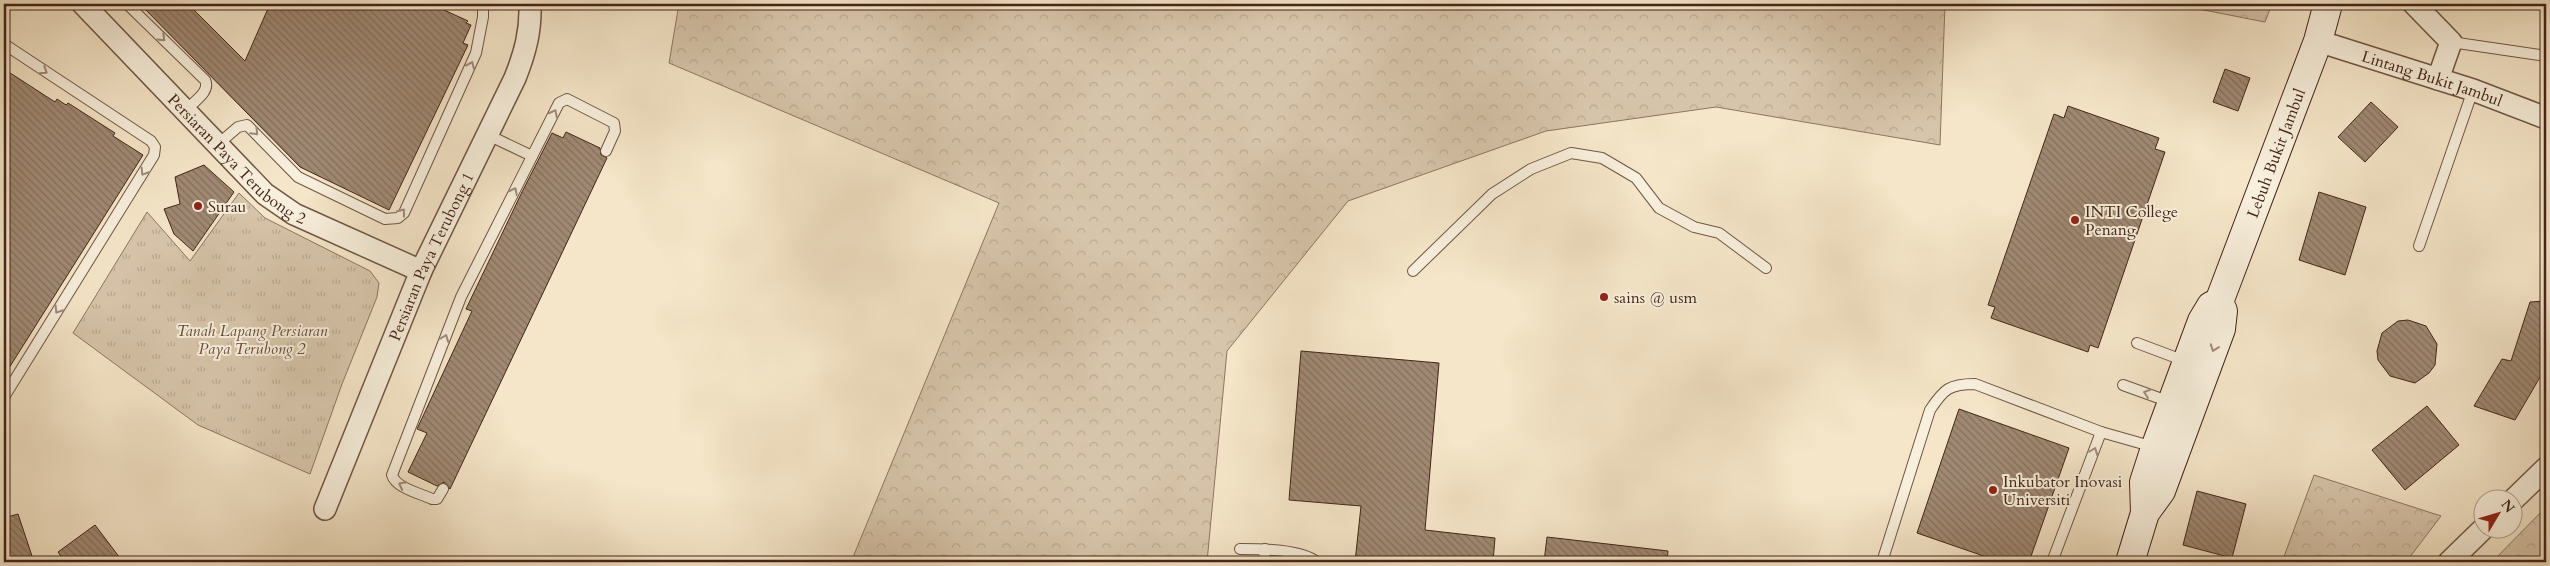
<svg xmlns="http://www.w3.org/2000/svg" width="2550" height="566" font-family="Cardo,serif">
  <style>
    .forest { fill: url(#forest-crowns); stroke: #8d7562 }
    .park { fill: url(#park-tufts); stroke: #8d7562 }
    .building { fill: url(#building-back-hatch); stroke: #432518 }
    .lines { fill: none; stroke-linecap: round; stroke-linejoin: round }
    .service-casing { stroke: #705544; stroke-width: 12 }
    .minor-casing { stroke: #705544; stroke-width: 24 }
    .secondary-casing { stroke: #432518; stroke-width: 30 }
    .service { stroke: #f8efdc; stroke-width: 10 }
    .minor { stroke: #f8efdc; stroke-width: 21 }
    .secondary { stroke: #f8efdc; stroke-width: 28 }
    .oneway { stroke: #9e8a7a }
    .poi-dot { fill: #8f2418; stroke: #f8efdc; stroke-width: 2 }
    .labels { text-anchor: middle; stroke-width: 4; stroke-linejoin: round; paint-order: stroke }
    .street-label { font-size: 16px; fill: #432518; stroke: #f8efdc }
    .poi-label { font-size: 16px; fill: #432518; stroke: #f8efdc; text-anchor: start }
    .park-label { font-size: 16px; font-style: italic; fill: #684d3d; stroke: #f8efdc }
  </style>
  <defs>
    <pattern id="forest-crowns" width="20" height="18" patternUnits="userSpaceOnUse" patternTransform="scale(1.25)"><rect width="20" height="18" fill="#d7c5ab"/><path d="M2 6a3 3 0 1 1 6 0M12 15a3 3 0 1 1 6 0" fill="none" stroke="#baa992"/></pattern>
    <pattern id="park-tufts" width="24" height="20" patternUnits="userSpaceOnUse" patternTransform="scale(1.25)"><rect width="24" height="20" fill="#d7c5ab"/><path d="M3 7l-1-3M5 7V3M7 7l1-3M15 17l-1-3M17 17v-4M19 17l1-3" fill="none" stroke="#baa992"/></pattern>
    <pattern id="building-back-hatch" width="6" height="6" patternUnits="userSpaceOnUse" patternTransform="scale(1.25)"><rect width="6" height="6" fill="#a08974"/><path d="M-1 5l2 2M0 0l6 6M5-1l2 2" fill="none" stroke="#84705e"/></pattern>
  </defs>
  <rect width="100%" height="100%" fill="#f5e6c9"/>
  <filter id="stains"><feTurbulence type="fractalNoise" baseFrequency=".004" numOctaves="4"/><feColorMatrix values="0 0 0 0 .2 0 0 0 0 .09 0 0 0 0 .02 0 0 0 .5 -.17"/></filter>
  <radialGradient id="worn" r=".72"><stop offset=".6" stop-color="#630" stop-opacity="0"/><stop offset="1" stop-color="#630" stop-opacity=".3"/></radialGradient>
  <g class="forest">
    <path d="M679 4H1945L1940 145 1716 107 1546 131 1348 201 1227 351 1207 562H851L999 203 669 63Z"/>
    <path d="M2173 4H2272L2265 22Z"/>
    <path d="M2314 475 2441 516 2406 562H2282Z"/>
    <path d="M2546 507V562H2492Z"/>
  </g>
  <path class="park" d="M239 193 265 218 370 271 379 283 377 297 342 384 310 474 198 425 73 333 147 212 190 261Z"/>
  <g class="building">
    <path d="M140 4H188L245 61 270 4H431L468 21 466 23 471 25 463 43 468 45 389 210 300 167Z"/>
    <path d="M4 69 55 102 57 99 66 105 68 103 115 133 113 136 143 155 4 376Z"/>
    <path d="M2225 69 2250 78 2238 111 2213 102Z"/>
    <path d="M2371 102 2398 127 2365 162 2338 137Z"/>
    <path d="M2068 106 2159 138 2155 149 2165 152 2098 348 2090 345 2088 352 1991 318 1995 307 1988 305 2054 114 2064 118Z"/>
    <path d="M566 132 600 148 601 155 607 158 450 489 444 482 437 486 408 472 427 433 417 429 472 311 466 309 522 192 552 133 563 138Z"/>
    <path d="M204 165 234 192 193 251 174 234 164 209 180 204 175 177Z"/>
    <path d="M2319 192 2366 207 2345 275 2299 260Z"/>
    <path d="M2546 301V367L2515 420 2474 406 2502 359 2511 361 2530 302Z"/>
    <path d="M2408 320 2426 326 2437 344 2435 365 2429 373 2415 383 2390 376 2378 360 2377 351 2382 333 2398 321Z"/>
    <path d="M1301 351 1439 363 1425 530 1495 538 1493 562H1355L1361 506 1289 500Z"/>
    <path d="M2427 406 2459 445 2405 490 2372 450Z"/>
    <path d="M1959 409 2069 448 2029 562H2001L1917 533Z"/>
    <path d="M2197 491 2246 504 2232 558 2183 545Z"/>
    <path d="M18 514 34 562H4V518Z"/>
    <path d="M95 525 123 562H65L58 552Z"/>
    <path d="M1547 537 1668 551 1667 562H1544Z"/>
  </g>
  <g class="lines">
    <defs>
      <g id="service">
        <path d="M127 4 205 80C211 92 193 102 185 111"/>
        <path d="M2451 42 2546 56"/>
        <path d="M4 44 151 141 155 147 154 155 4 397"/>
        <path d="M488 135 532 156"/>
        <path d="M217 145 238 127 247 125 298 177 385 219 398 218 404 213 476 53 483 17V4"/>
        <path d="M2419 246 2473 90"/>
        <path d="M1413 271 1492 194 1531 169 1571 153 1602 158 1636 178 1659 208 1694 227 1719 233 1766 268"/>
        <path d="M2137 343 2185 361"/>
        <path d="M2123 385 2170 402"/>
        <path d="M443 489 437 499H432C419 493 396 488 392 475L461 297 559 103 567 99 614 123 615 131 606 151"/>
        <path d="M1240 549C1261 549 1301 549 1317 562"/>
        <path d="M1264 562 1265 549"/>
        <path d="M1882 562 1930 410C1944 389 1949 384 1975 384L2101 432 2154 447"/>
        <path d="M2052 562 2101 432"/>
      </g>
      <g id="minor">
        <path id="s1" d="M83 4 265 194 294 214 421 271"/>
        <path d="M2414 4 2451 42 2438 79"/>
        <path id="s2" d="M2318 41 2473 90 2546 118"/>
        <path d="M2512 501 2546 468"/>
        <path id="s3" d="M325 509 421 271 515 78C525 53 531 31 530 4"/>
        <path d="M2449 562 2484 528"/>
      </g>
      <g id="secondary">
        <path id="s4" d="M2145 513 2144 482 2155 448 2202 321 2211 306 2219 302 2318 41 2328 4"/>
        <path d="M2130 562 2145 513 2161 491 2221 329 2223 311 2219 302"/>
      </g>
    </defs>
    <use href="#service" class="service-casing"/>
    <use href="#minor" class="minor-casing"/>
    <use href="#secondary" class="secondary-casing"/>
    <use href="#service" class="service"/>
    <use href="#minor" class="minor"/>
    <use href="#secondary" class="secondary"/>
  </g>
  <defs><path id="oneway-chevron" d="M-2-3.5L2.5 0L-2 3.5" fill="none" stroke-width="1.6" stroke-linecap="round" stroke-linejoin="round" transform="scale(1.25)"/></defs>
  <g class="oneway">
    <use href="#oneway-chevron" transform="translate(162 38) rotate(44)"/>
    <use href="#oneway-chevron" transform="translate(471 65) rotate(-66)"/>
    <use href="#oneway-chevron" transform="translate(44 71) rotate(33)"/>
    <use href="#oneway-chevron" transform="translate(554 113) rotate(-63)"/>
    <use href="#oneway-chevron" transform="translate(255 132) rotate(47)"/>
    <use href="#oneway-chevron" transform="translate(144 172) rotate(122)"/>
    <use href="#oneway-chevron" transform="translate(514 191) rotate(-63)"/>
    <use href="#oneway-chevron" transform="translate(402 212) rotate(-53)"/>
    <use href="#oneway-chevron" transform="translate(58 310) rotate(122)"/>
    <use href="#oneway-chevron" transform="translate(445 338) rotate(-69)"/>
    <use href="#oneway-chevron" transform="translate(2214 348) rotate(110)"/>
    <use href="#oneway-chevron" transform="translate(2147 393) rotate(-161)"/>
    <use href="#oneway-chevron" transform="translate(2094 451) rotate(-69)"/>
    <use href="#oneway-chevron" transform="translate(402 485) rotate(-153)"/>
  </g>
  <g class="poi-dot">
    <circle cx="198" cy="206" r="5"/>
    <circle cx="2075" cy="220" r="5"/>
    <circle cx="1604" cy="297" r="5"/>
    <circle cx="1993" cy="490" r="5"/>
  </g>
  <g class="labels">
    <g class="street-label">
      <text dy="6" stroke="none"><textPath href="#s2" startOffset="120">Lintang Bukit Jambul</textPath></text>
      <text dy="6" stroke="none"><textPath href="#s4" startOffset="388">Lebuh Bukit Jambul</textPath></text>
      <text dy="6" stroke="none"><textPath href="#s1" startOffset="219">Persiaran Paya Terubong 2</textPath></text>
      <text dy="6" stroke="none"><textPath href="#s3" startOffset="274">Persiaran Paya Terubong 1</textPath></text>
    </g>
    <g class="poi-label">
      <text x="208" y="212">Surau</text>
      <text x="2085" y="217">INTI College<tspan x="2085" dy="18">Penang</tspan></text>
      <text x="1614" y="303">sains @ usm</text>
      <text x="2003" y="487">Inkubator Inovasi<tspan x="2003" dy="18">Universiti</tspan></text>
    </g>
    <g class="park-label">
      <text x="252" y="336">Tanah Lapang Persiaran<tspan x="252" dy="18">Paya Terubong 2</tspan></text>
    </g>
  </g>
  <rect width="2550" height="566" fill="none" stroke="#f5e6c9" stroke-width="20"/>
  <rect x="5" y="5" width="2540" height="556" fill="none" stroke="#432518" stroke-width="2.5"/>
  <rect x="10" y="10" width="2530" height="546" fill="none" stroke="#432518"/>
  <g transform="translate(2498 514) rotate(52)"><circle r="24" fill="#f8efdc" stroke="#b09e8e"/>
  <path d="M0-4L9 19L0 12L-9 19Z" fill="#8f2418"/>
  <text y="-8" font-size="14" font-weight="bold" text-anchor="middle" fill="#432518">N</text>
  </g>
  <rect width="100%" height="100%" filter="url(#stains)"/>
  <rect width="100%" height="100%" fill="url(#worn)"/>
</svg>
